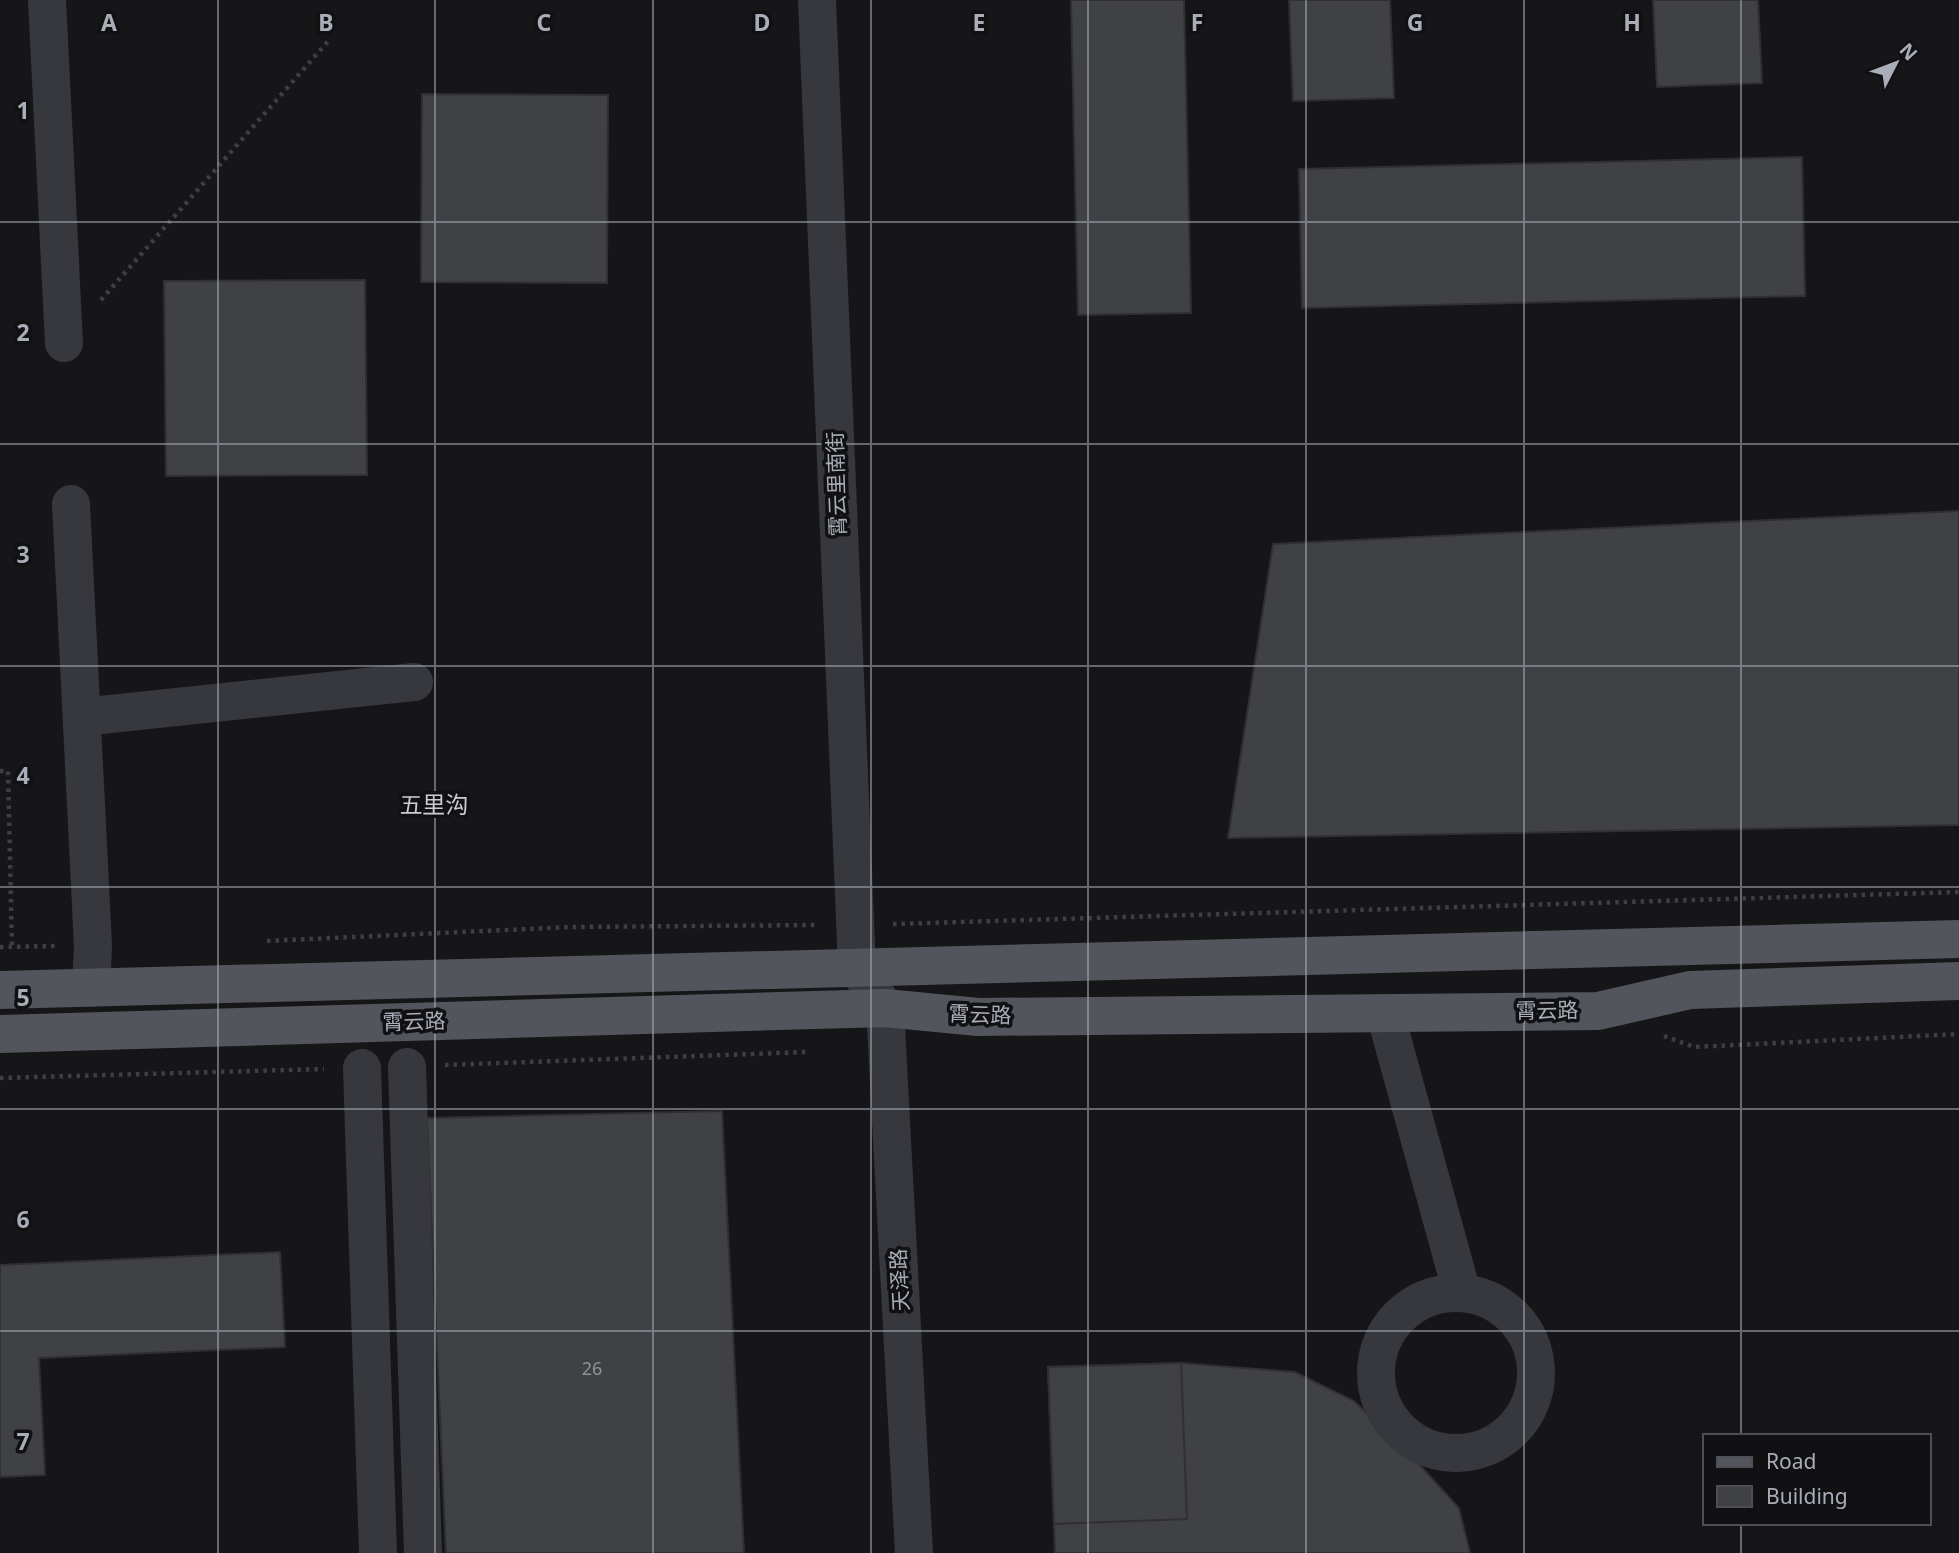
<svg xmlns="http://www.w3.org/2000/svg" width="1959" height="1553" font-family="'Noto Sans','Noto Sans SC',sans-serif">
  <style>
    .building { fill: #404145; stroke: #303034; stroke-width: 2 }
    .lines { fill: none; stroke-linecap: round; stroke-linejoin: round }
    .path { stroke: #3d3f44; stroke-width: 4.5; stroke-dasharray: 3.5 5; stroke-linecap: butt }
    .minor { stroke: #37383d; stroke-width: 38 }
    .major { stroke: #53555c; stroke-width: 38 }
    .grid { fill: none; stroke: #a8adb8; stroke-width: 2; stroke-opacity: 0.55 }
    .labels { text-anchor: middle; stroke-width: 7; stroke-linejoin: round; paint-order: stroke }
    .number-label { font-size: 18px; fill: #8e929b }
    .street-label { font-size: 21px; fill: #a8adb8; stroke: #111113 }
    .neighbourhood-label { font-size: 23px; fill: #c9ccd4; stroke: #111113 }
    .grid-label { font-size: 23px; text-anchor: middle; font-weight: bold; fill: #a8adb8; stroke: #111113; stroke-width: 7; stroke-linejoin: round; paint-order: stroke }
  </style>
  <rect width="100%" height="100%" fill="#161618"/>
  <g class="building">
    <path d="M1071 0H1184L1191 313 1078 315Z"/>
    <path d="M1289 0H1390L1394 98 1293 101Z"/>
    <path d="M1653 0H1758L1762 83 1657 87Z"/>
    <path d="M422 94 608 95 607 283 421 282Z"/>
    <path d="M1802 157 1805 296 1302 308 1299 169Z"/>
    <path d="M365 280 367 475 166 476 164 281Z"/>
    <path d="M1959 511V825L1228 838 1273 544Z"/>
    <path d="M722 1111 744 1553H446L427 1118Z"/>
    <path d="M280 1252 285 1347 39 1358 45 1475 0 1477V1265Z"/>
    <path d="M1181 1363 1295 1372 1354 1401 1408 1452 1459 1508 1470 1553H1055L1048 1367Z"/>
    <path d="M1181 1363 1187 1519 1054 1524 1048 1367Z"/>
  </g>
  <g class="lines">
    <g class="path">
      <path d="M101 300 330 39"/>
      <path d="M0 771H8L12 947"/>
      <path d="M893 924 1959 892"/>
      <path d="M267 941 571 927 818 925"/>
      <path d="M0 947 55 946"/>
      <path d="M1664 1036 1694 1047 1959 1034"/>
      <path d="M445 1065 807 1052"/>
      <path d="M0 1078 324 1069"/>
    </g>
    <g class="minor">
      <path d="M47 0 64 343"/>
      <path d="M817 0 857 968 885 1008 914 1553"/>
      <path d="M71 504 93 946 91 988"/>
      <path d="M82 717 414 682"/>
      <path d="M1385 1013 1462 1293"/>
      <path d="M407 1067 423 1553"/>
      <path d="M362 1068 378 1553"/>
      <circle cx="1456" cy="1373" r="80"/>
    </g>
    <g class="major">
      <path d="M0 990 1959 939"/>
      <path d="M0 1034 885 1008 978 1017 1598 1011 1690 990 1959 981"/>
    </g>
  </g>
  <path class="grid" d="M218 0V1553M435 0V1553M653 0V1553M871 0V1553M1088 0V1553M1306 0V1553M1524 0V1553M1741 0V1436M0 222H1959M0 444H1959M0 666H1959M0 887H1959M0 1109H1959M0 1331H1959M1741 1523V1553"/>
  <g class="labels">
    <g class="number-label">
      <text x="592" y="1375">26</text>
    </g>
    <g class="street-label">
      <text transform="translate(837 484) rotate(-92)" y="7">霄云里南街</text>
      <text transform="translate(1547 1011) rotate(-1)" y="7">霄云路</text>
      <text transform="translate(980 1015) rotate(2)" y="7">霄云路</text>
      <text transform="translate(414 1022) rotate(-2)" y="7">霄云路</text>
      <text transform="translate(900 1280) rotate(-93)" y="7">天泽路</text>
    </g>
    <g class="neighbourhood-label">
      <text x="434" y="813">五里沟</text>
    </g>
  </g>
  <g class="grid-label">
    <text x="109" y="31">A</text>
    <text x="326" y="31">B</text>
    <text x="544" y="31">C</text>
    <text x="762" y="31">D</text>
    <text x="979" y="31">E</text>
    <text x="1197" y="31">F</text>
    <text x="1415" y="31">G</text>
    <text x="1632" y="31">H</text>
    <text x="23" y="119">1</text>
    <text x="23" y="341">2</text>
    <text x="23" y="563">3</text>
    <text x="23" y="784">4</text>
    <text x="23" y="1006">5</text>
    <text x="23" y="1228">6</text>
    <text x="23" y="1450">7</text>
  </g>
  <rect x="1703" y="1434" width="228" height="91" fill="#111113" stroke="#4d4f55" stroke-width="2"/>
  <rect x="1717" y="1457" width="35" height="10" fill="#53555c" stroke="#4d4f55" stroke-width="2"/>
  <text x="1766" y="1469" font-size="21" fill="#a8adb8">Road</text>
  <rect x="1717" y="1486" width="35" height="21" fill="#404145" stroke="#4d4f55" stroke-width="2"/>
  <text x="1766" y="1504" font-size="21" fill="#a8adb8">Building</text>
  <g transform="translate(1896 63) rotate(48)" stroke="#111113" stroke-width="5" paint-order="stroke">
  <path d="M0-5L12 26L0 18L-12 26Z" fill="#a8adb8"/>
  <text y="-10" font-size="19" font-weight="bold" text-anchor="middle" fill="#a8adb8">N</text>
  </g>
</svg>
